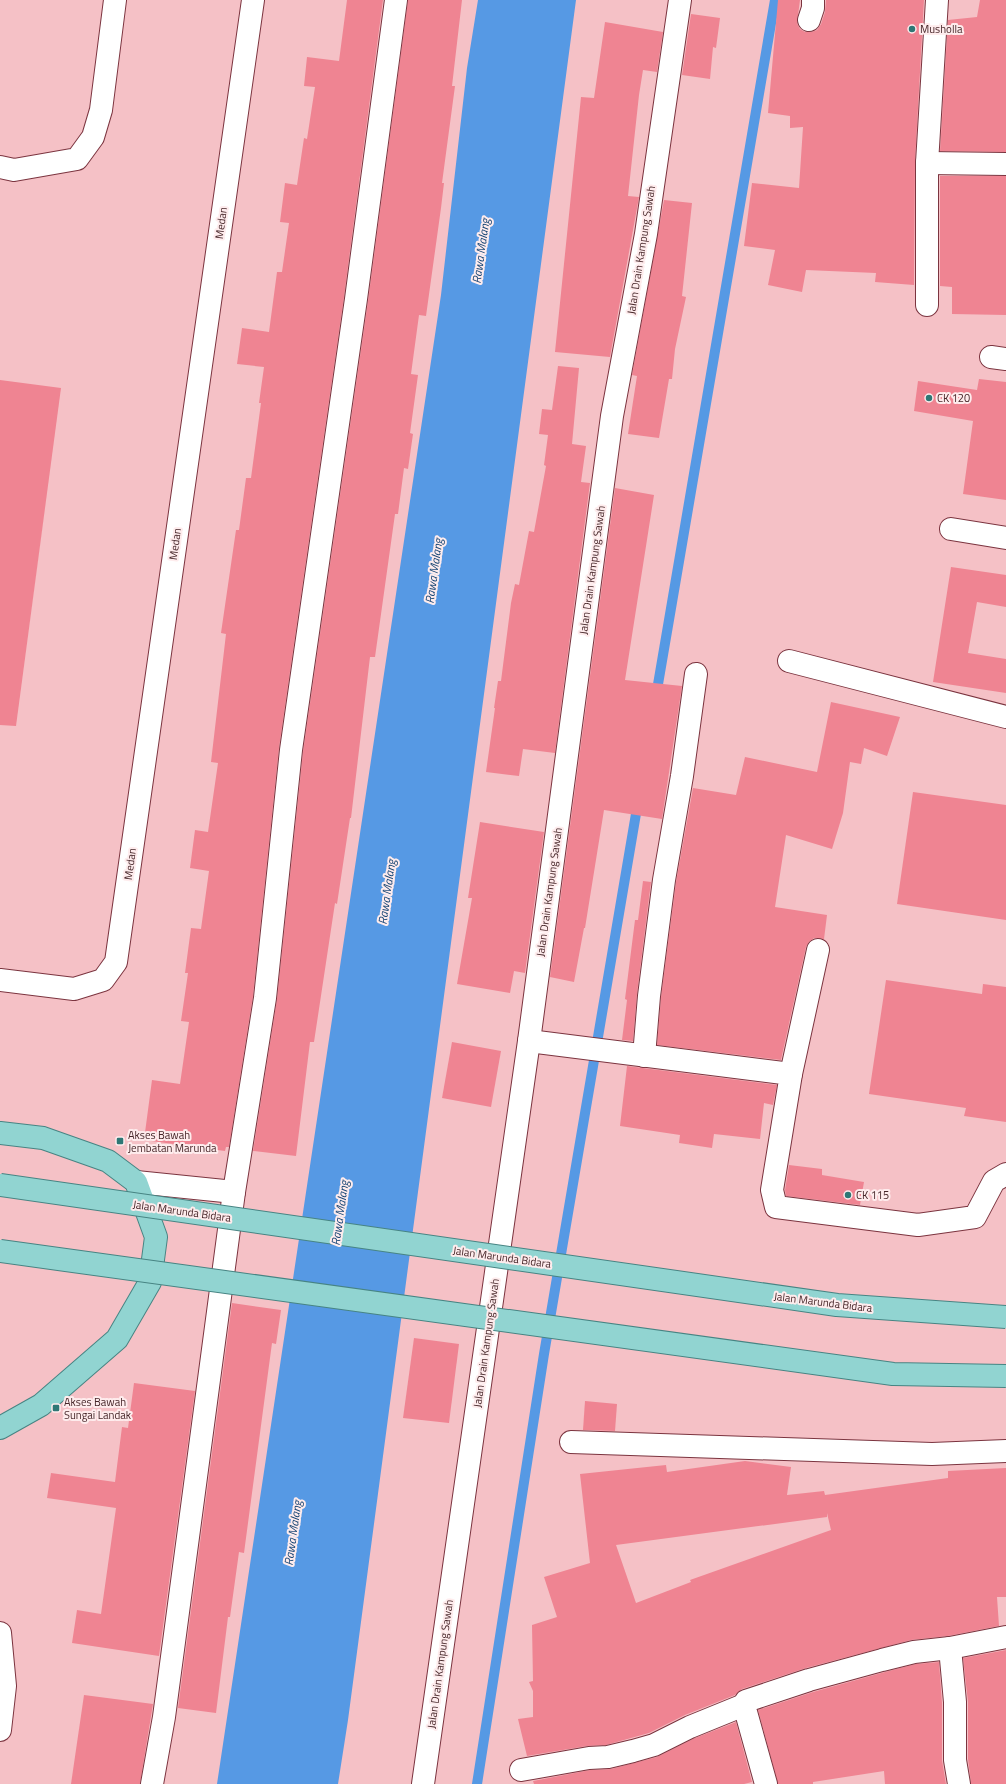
<svg xmlns="http://www.w3.org/2000/svg" width="1006" height="1784" font-family="'Titillium Web',sans-serif">
  <style>
    .water { fill: #5699e4 }
    .lines { fill: none; stroke-linecap: round; stroke-linejoin: round }
    .stream { stroke: #5699e4; stroke-width: 10 }
    .building { fill: #ef8492; fill-rule: evenodd }
    .minor-casing { stroke: #7b343f; stroke-width: 24 }
    .major-casing { stroke: #478483; stroke-width: 24 }
    .minor { stroke: #fff; stroke-width: 22 }
    .major { stroke: #91d4d1; stroke-width: 22 }
    .major-bridge-casing { stroke: #478483; stroke-width: 24; stroke-linecap: butt }
    .major-bridge { stroke: #91d4d1; stroke-width: 22 }
    .poi-dot { fill: #2e7775; stroke: #feeced; stroke-width: 1.5 }
    .labels { text-anchor: middle; stroke-width: 4; stroke-linejoin: round; paint-order: stroke }
    .poi-label { font-size: 11px; fill: #462629; stroke: #feeced; text-anchor: start }
    .street-label { font-size: 11px; fill: #462629; stroke: #feeced }
    .water-label { font-size: 12px; font-style: italic; fill: #134272; stroke: #feeced }
  </style>
  <rect width="100%" height="100%" fill="#f5c1c6"/>
  <path class="water" d="M478 0H576L348 1720 338 1784H217L441 295 467 68Z"/>
  <g class="lines">
    <g class="stream">
      <path d="M656 696 775 0"/>
      <path d="M477 1784 544 1354 638 802"/>
    </g>
  </g>
  <g class="building">
    <path d="M347 0H383L344 297 279 748 253 996 229 1147H226L225 1151 144 1140 152 1080 180 1084 189 1022 181 1021 188 973H185L191 928 201 929 209 871 190 868 195 830 208 832 218 763 211 762 226 634 221 633 236 530H239L246 478H251L261 403H259L264 367 237 364 242 328 269 332 277 272H282L289 223 280 222 285 183 297 185 304 138 307 139 315 87 304 86 307 57 339 61Z"/>
    <path d="M408 0H462L452 86H455L442 183H444L441 208 426 316 419 315 411 374 418 375 410 433 413 434 408 469 404 468 398 514H395L375 657H370L351 818H350L337 904 335 903 314 1042H310L296 1156 253 1151 277 999 303 752 368 301Z"/>
    <path d="M778 0H800L797 23 800 29 805 32H811L817 30 821 24 825 12 826 0H924L915 162 914 285 875 282 876 273 806 270 802 292 768 285 775 250 744 246 752 183 799 188 803 127 790 128V116L768 113Z"/>
    <path d="M980 0H1006V152L940 151 948 20 977 17Z"/>
    <path d="M691 14 720 18 716 48 713 47 710 79 682 75Z"/>
    <path d="M605 22 663 32 657 72 643 70 639 95 628 196 639 197 610 357 555 352 581 97 594 98Z"/>
    <path d="M940 176H1006V315L952 314V287L940 286Z"/>
    <path d="M664 200 692 203 682 296 686 297 675 349 672 379H669L659 438 628 434 637 376 632 375Z"/>
    <path d="M558 366 579 368 572 444 586 446 581 482 590 483 555 753 523 749 519 776 486 772 495 708H494L498 681H501L511 603 515 584 519 585 529 531 534 532 546 466 544 465 548 435 539 434 542 409 552 410Z"/>
    <path d="M979 379 1006 382V500L963 494 973 421 914 411 918 381 977 390Z"/>
    <path d="M0 380 61 388 16 726 0 725Z"/>
    <path d="M615 488 654 495 625 680 682 686 662 819 604 810 585 928H584L574 982 550 977Z"/>
    <path d="M951 567 1006 575V607L977 602 968 653 1006 659V693L933 682Z"/>
    <path d="M831 702 900 717 887 756 864 748 861 764 850 762 843 813 832 849 786 835 775 907 827 915 824 939 814 938 809 942 806 947 781 1060 657 1045 661 997 676 882 693 788 736 795 745 757 817 772Z"/>
    <path d="M913 792 1006 805V920L897 904Z"/>
    <path d="M480 822 544 832 525 973 514 971 510 993 457 984 472 898H468Z"/>
    <path d="M643 881 651 882 637 994 633 1041 622 1040 627 1000 625 999 635 920H638Z"/>
    <path d="M886 980 982 994 983 984 1006 987V1122L964 1116 966 1108 869 1094Z"/>
    <path d="M452 1042 501 1051 491 1107 442 1098Z"/>
    <path d="M627 1066 777 1085 773 1105 764 1103 760 1139 714 1134 712 1148 679 1143 680 1135 620 1126Z"/>
    <path d="M789 1165 822 1169V1175L864 1182 860 1205 786 1196 785 1190Z"/>
    <path d="M232 1303 281 1310 276 1344 272 1343 244 1553 239 1552 230 1617H228L216 1713 178 1708Z"/>
    <path d="M414 1338 459 1344 449 1423 403 1418Z"/>
    <path d="M134 1383 195 1391 159 1656 72 1643 77 1610 101 1614 116 1508 47 1498 51 1473 115 1482 122 1427 128 1428Z"/>
    <path d="M585 1401 617 1404 615 1431 583 1430Z"/>
    <path d="M745 1461 791 1467 787 1495 824 1491 825 1495 948 1478V1471L1006 1468V1597H997L999 1626 948 1636 911 1640 806 1668 742 1689 735 1695 685 1715 649 1733 606 1745 587 1746 527 1756 518 1719 533 1717V1691L529 1682 533 1681 532 1625 557 1617 544 1577 590 1563 580 1474 666 1465 667 1472ZM827 1513 831 1530 690 1580 691 1582 636 1603 616 1545 827 1517Z"/>
    <path d="M1006 1650V1784H971L968 1759V1702L963 1658Z"/>
    <path d="M939 1662 942 1703V1760L946 1784H885L884 1771 813 1782V1784H778L758 1710 813 1692 885 1672 916 1664Z"/>
    <path d="M84 1695 153 1704 140 1784H71Z"/>
    <path d="M736 1722 752 1782 744 1784H534L533 1781 590 1770 611 1769 657 1757 695 1738Z"/>
  </g>
  <g class="lines">
    <defs>
      <g id="minor">
        <path d="M809 20 813 8V0"/>
        <path d="M927 163 1006 164"/>
        <path d="M0 167 14 170 77 159 93 137 101 110 115 0"/>
        <path d="M927 305V163L937 0"/>
        <path d="M991 357 1006 359"/>
        <path d="M951 529 1006 538"/>
        <path d="M789 661 1006 717"/>
        <path d="M0 980 74 989 103 980 116 962 253 0"/>
        <path d="M529 1041 791 1074 772 1190 776 1207 918 1225 975 1217 994 1181 1006 1174"/>
        <path d="M644 1056 649 996 664 880 682 776 696 674"/>
        <path d="M791 1074 818 950"/>
        <path d="M136 1182 234 1192"/>
        <path d="M571 1442 932 1454 1006 1451"/>
        <path d="M0 1633 5 1686 0 1730"/>
        <path d="M950 1648 955 1702V1760L959 1784"/>
        <path d="M521 1770 589 1758 608 1757 633 1751 654 1745 690 1727 744 1705"/>
        <path d="M152 1784 164 1717 234 1192 265 998 291 750 356 299 396 0"/>
        <path d="M423 1784 529 1041 612 416 646 234 680 0"/>
        <path d="M766 1784 744 1705 746 1701 809 1680 882 1660 914 1652 950 1648 1006 1637"/>
      </g>
      <path id="major" d="M0 1133 43 1138 108 1161 136 1182 156 1237 150 1282 117 1339 41 1405 0 1428"/>
    </defs>
    <use href="#minor" class="minor-casing"/>
    <use href="#major" class="major-casing"/>
    <use href="#minor" class="minor"/>
    <use href="#major" class="major"/>
    <defs>
      <g id="major-bridge">
        <path d="M0 1185 837 1305 1006 1317"/>
        <path d="M0 1251 893 1374 1006 1376"/>
      </g>
    </defs>
    <use href="#major-bridge" class="major-bridge-casing"/>
    <use href="#major-bridge" class="major-bridge"/>
  </g>
  <g class="poi-dot">
    <circle cx="912" cy="29" r="4"/>
    <circle cx="929" cy="398" r="4"/>
    <rect x="116" y="1137" width="8" height="8" rx="2"/>
    <circle cx="848" cy="1195" r="4"/>
    <rect x="52" y="1404" width="8" height="8" rx="2"/>
  </g>
  <g class="labels">
    <g class="poi-label">
      <text x="920" y="33">Musholla</text>
      <text x="937" y="402">CK 120</text>
      <text x="128" y="1139">Akses Bawah<tspan x="128" dy="13">Jembatan Marunda</tspan></text>
      <text x="856" y="1199">CK 115</text>
      <text x="64" y="1406">Akses Bawah<tspan x="64" dy="13">Sungai Landak</tspan></text>
    </g>
    <g class="street-label">
      <text transform="translate(221 223) rotate(-82)" y="4">Medan</text>
      <text transform="translate(641 250) rotate(-81)" y="4">Jalan Drain Kampung Sawah</text>
      <text transform="translate(175 544) rotate(-82)" y="4">Medan</text>
      <text transform="translate(592 570) rotate(-82)" y="4">Jalan Drain Kampung Sawah</text>
      <text transform="translate(130 864) rotate(-82)" y="4">Medan</text>
      <text transform="translate(549 892) rotate(-82)" y="4">Jalan Drain Kampung Sawah</text>
      <text transform="translate(182 1211) rotate(8)" y="4">Jalan Marunda Bidara</text>
      <text transform="translate(502 1257) rotate(8)" y="4">Jalan Marunda Bidara</text>
      <text transform="translate(823 1302) rotate(7)" y="4">Jalan Marunda Bidara</text>
      <text transform="translate(486 1343) rotate(-82)" y="4">Jalan Drain Kampung Sawah</text>
      <text transform="translate(440 1664) rotate(-82)" y="4">Jalan Drain Kampung Sawah</text>
    </g>
    <g class="water-label">
      <text transform="translate(481 251) rotate(-82)" y="4">Rawa Malang</text>
      <text transform="translate(434 571) rotate(-82)" y="4">Rawa Malang</text>
      <text transform="translate(387 892) rotate(-82)" y="4">Rawa Malang</text>
      <text transform="translate(340 1213) rotate(-82)" y="4">Rawa Malang</text>
      <text transform="translate(293 1533) rotate(-82)" y="4">Rawa Malang</text>
    </g>
  </g>
</svg>
